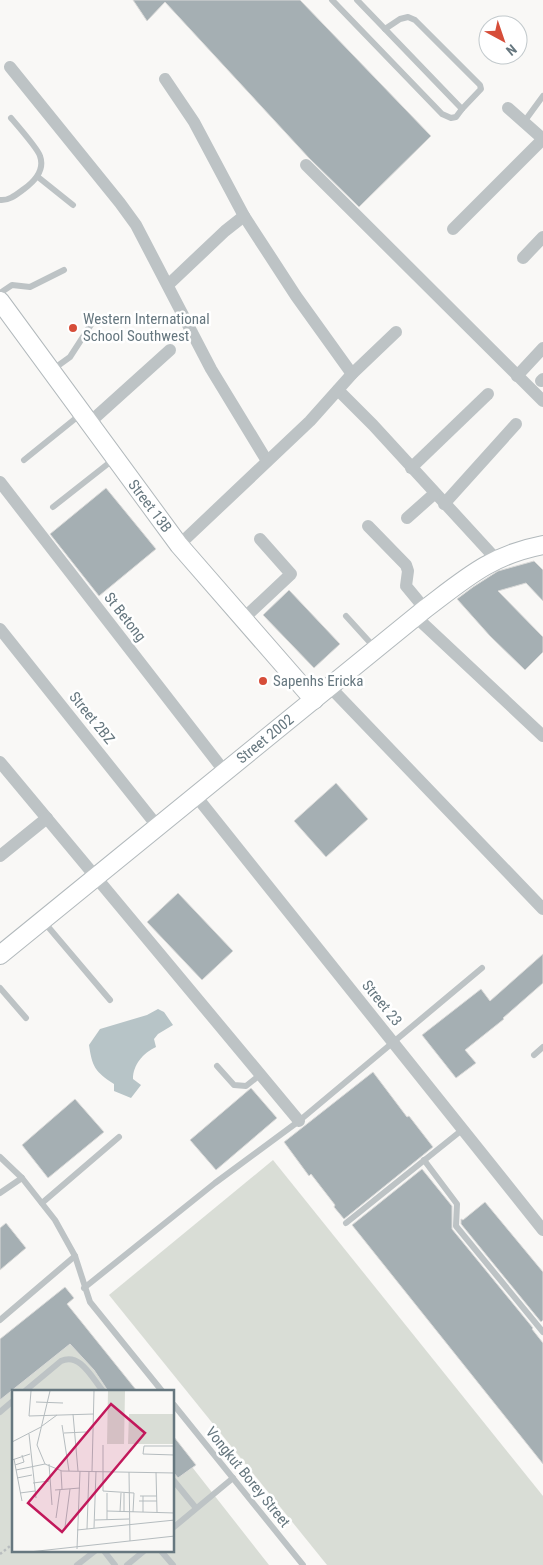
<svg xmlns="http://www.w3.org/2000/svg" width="543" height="1565" font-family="'Roboto Condensed',sans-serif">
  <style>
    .green { fill: #d9ddd6 }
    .water { fill: #b7c4c7 }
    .building { fill: #a5afb3; stroke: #dadad9 }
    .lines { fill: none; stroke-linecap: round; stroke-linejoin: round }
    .secondary-casing { stroke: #b2b9bc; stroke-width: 20 }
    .path { stroke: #b8bcbe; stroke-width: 2.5; stroke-dasharray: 2.5 2.5; stroke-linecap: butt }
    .lane { stroke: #bdc3c5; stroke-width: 6 }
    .street { stroke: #bdc3c5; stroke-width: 12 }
    .secondary { stroke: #fff; stroke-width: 18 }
    .poi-dot { fill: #d64d39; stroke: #fff; stroke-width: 2 }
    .labels { text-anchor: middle; stroke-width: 5; stroke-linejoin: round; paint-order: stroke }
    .poi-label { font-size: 15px; fill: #66777f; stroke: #fff; text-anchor: start }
    .street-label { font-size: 15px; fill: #66777f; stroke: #fff }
    .inset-road { fill: none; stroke: #b5bcbf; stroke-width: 1 }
    .view { fill: #c2185b; fill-opacity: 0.15; stroke: #c2185b; stroke-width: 2.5 }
    .inset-edge { fill: none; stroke: #66777f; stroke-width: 2.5 }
  </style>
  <rect width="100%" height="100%" fill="#f9f8f6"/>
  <g class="green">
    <path d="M273 1160 543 1496V1565H327L109 1295Z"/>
    <path d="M83 1328 132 1391H14V1551H174V1444L269 1565H0V1396Z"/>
  </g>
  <path class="water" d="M158 1009 164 1012 173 1025 158 1034 154 1039 156 1047C143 1053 133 1065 133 1079L141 1085 131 1098 114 1091V1084C95 1072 92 1066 89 1045L100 1029 147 1015Z"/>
  <g class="building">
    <path d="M133 0H300L431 136 359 207 309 158 165 2 147 21Z"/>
    <path d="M106 488 156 549 99 596 50 534Z"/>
    <path d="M534 561 543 570V601L526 583 498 591 543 637V652L525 670 490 636 457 599 473 587 498 571Z"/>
    <path d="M289 590 340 644 314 668 263 615Z"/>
    <path d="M336 783 368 819 326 857 294 821Z"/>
    <path d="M178 893 233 951 202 980 147 922Z"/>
    <path d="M543 954V983L503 1018 504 1019 465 1050 476 1063 456 1078 422 1035 481 989 490 1001Z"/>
    <path d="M373 1072 407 1117 409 1116 433 1147 344 1219 334 1207 335 1205 311 1174 309 1176 284 1142Z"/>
    <path d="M251 1088 277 1118 216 1170 190 1140Z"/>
    <path d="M75 1099 104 1132 48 1178 22 1145Z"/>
    <path d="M422 1169 452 1206V1229L533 1328 532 1329 543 1343V1464L352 1225Z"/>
    <path d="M485 1202 543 1272V1320L541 1322 461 1224V1219L463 1220Z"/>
    <path d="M6 1223 26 1248 0 1270V1228Z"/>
    <path d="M65 1287 74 1298 67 1304 137 1391H108L94 1370 70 1344 0 1400V1339Z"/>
    <path d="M174 1437 196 1465 178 1478 174 1473Z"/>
  </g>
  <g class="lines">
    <defs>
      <g id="secondary">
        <path d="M0 301 179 545 314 700"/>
        <path d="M0 955 425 609C466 578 491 555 543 545"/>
      </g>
    </defs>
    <use href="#secondary" class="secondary-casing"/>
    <path class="path" d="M0 1554 14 1543"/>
    <g class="lane">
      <path d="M332 0 442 114 451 118 456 117 462 109 357 0"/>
      <path d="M385 29 400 19 408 17 415 20 480 85 481 89 462 109"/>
      <path d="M524 122 543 96"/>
      <path d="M38 177 73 205"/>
      <path d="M0 200C9 201 17 194 24 189 35 181 45 170 40 156 38 149 17 125 11 118"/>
      <path d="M0 293 12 285 30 287 64 270"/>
      <path d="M52 370 70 357 92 323"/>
      <path d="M24 460 81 414"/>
      <path d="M53 507 114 459"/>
      <path d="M346 616 375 648"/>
      <path d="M44 922 110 1000"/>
      <path d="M0 988 26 1018"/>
      <path d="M534 1055 543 1047"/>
      <path d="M217 1066 234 1085 246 1086 261 1074"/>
      <path d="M0 1157 22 1178 55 1220 75 1256 90 1302 162 1391"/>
      <path d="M424 1160 457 1204 456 1226 543 1332"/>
      <path d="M0 1193 22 1178"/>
      <path d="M42 1203 119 1137"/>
      <path d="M346 1223 462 1130"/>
      <path d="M84 1288 215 1183 299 1121 482 968"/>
      <path d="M0 1320 75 1256"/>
      <path d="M25 1391 61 1361C80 1352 92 1378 103 1391"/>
      <path d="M174 1405 303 1565"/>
      <path d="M0 1412 14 1400"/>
      <path d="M174 1481 196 1508"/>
      <path d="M174 1527 233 1478"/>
      <path d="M104 1551 115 1565"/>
      <path d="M161 1551 173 1565"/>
      <path d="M77 1565 95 1551"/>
      <path d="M127 1565 144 1551"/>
    </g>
    <g class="street">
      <path d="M10 67 120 203 136 225 211 369 267 461"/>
      <path d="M165 79 194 122 244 216 296 296 352 374"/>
      <path d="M508 108 543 139"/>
      <path d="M306 165 543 401"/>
      <path d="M453 229 543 139"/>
      <path d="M523 258 543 237"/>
      <path d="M168 285 225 231 244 216"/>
      <path d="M517 376 543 348"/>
      <path d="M541 381 543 379"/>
      <path d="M338 390 373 425 496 559"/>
      <path d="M89 423 170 350"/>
      <path d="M411 468 488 394"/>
      <path d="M0 482 225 772"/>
      <path d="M444 504 516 424"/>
      <path d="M407 518 434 494"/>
      <path d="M368 526 406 565 408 571 406 586 425 609"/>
      <path d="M179 545 310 421 352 374 396 332"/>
      <path d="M416 617 543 736"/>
      <path d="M243 619 291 574 260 539"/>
      <path d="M0 629 158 827"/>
      <path d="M330 687 543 909"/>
      <path d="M0 762 299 1121"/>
      <path d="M196 796 543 1230"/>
      <path d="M0 856 47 818"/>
    </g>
    <use href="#secondary" class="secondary"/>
  </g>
  <g class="poi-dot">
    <circle cx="73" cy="328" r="5"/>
    <circle cx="263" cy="681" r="5"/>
  </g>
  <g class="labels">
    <g class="poi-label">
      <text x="83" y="324">Western International<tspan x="83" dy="17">School Southwest</tspan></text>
      <text x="273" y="686">Sapenhs Ericka</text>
    </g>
    <g class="street-label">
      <text transform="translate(150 506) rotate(53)" y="5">Street 13B</text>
      <text transform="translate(125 617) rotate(52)" y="5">St Betong</text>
      <text transform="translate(92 718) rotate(51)" y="5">Street 2BZ</text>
      <text transform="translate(265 739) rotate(-39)" y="5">Street 2002</text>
      <text transform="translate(382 1003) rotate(51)" y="5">Street 23</text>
      <text transform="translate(248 1477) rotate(51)" y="5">Vongkut Borey Street</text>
    </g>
  </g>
  <g transform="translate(12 1390)">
    <rect width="162" height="162" fill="#f9f8f6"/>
    <path d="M96 1H113L112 54H95ZM117 24H162V54H116Z" fill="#d9ddd6"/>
    <path class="inset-road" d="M19 1 17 26 82 24M24 12 51 13M61 24 66 81M50 35 57 81M30 36 45 25M52 43 74 42M17 44 24 108M0 52 29 37M91 55V101L122 103 121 122M163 56H132L131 64 163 65M2 69 10 111M0 70 18 64M33 74 25 55 38 1M37 74 40 115M3 75 12 72 10 65M4 80 33 74 50 81 163 83M49 81 50 99M80 81 82 1M117 82 118 151M144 82 145 122M5 88 20 85M21 93 37 91M43 100 68 98M8 103 23 101M128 106H145M127 111H145M95 121 163 123M108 122 109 103M112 122V103M131 122V106M44 128 48 100M83 130 117 129M95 130V103M53 137 58 99M82 138 84 81M75 139 77 81M65 140 163 130M65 159 68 81M17 162 163 146"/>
    <path class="view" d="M99 14 133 43 50 142 16 113Z"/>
    <rect width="162" height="162" class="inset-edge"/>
  </g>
  <g transform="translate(503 40) rotate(140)"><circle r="24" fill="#ffffff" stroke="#c2c9cc"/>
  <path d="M0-4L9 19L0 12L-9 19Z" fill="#d64d39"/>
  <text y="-8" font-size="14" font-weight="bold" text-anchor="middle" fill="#66777f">N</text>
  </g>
</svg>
